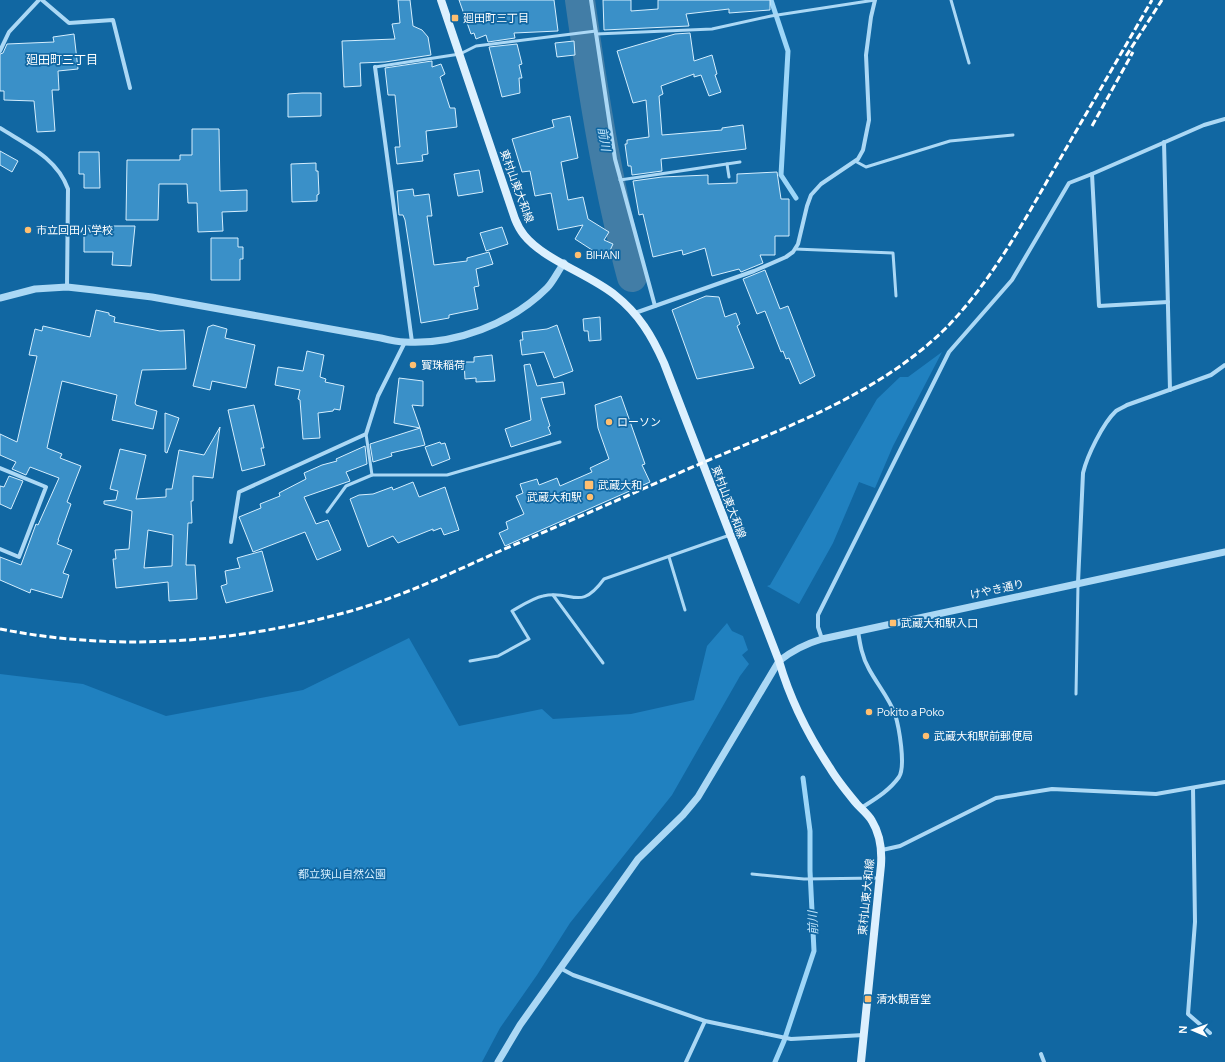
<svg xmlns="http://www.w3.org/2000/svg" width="1225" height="1062" font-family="Manrope,'Noto Sans JP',sans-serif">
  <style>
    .green { fill: #2081c0 }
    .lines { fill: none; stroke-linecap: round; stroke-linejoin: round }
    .stream { stroke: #9dd6f8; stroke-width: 5 }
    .river { stroke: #427da6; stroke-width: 30 }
    .building { fill: #3a90c8; stroke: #d4eefe; fill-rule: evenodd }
    .service { stroke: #abd8f5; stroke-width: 3 }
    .minor { stroke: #abd8f5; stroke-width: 4 }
    .tertiary { stroke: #abd8f5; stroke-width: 7 }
    .secondary { stroke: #dcf0fe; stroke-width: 8 }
    .rail { stroke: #fff; stroke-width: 3; stroke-dasharray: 7 3; stroke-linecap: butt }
    .poi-dot { fill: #ffbf70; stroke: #1167a2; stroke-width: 1.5 }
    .labels { text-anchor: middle; stroke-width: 3.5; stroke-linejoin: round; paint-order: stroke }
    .poi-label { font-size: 11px; fill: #fff; stroke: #1167a2; text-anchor: start }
    .street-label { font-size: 11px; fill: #fff; stroke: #1167a2 }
    .park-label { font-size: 11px; fill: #d4eefe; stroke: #1167a2 }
    .neighbourhood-label { font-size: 12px; fill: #fff; stroke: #1167a2 }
    .water-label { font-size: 12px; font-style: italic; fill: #bfe4fb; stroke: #1167a2 }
  </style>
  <rect width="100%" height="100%" fill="#1167a2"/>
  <g class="green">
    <path d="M942 352 893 446 875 488 859 482 833 543 799 604 767 586 770 585 877 399 900 377H908Z"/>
    <path d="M727 623 732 631 743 636 748 650 742 655 749 664 740 676 672 795 570 923 537 975 500 1028 482 1062H0V674L83 684 166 716 303 690 409 638 459 726 542 709 553 719 631 714 694 700 707 646Z"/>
  </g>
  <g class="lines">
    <g class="stream">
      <path d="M771 0 788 51 781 175 796 198"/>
      <path d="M775 1062 784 1041 814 951 810 871V831L803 778"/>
    </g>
    <path class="river" d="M580 0C593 93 608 187 632 277"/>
  </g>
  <g class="building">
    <path d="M398 0H410L413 26 422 30 428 37 431 55 385 62 360 63 361 86 344 87 342 41 395 39 392 24 400 23Z"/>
    <path d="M459 0H554L558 31 514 33 515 38 488 42 486 35 476 39 474 33 471 34Z"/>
    <path d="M603 0H631V11L658 9V0H770V10L729 13V9L686 14 689 26 604 30Z"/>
    <path d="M690 33 694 61 712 55 717 74 715 75 721 92 709 96 701 75 694 77V74L661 86 663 94 659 96 662 135 722 130V128L743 125 746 149 661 159 662 171 632 175 631 166H628L625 144H627V140L649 137 646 100 633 103 617 51 675 34Z"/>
    <path d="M74 34 78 69 58 71 59 90H52L55 131 37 132 34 101 4 100V91H0V54L3 53 7 44 54 42 53 37Z"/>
    <path d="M574 41 575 55 557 57 555 43Z"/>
    <path d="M517 44 522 64 519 65 522 78H519L520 93 502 97 489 47Z"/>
    <path d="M432 61V67L441 64 445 74 440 77 450 108H455L457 127 426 131 428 154 422 155 423 161 397 164 395 147H400L395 95H388L385 68Z"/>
    <path d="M302 93H321V116L288 117V94Z"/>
    <path d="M570 116 578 158 561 162 568 200 583 197 588 219 609 232 604 240 613 244 606 259 575 239 583 225 558 230 551 193 535 196 530 171 522 172 512 139 554 127 552 120Z"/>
    <path d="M192 129H219L220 191 247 190V211L222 212 223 231 198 232 197 203H188L187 184H159L158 220H126L127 160H180V155H192Z"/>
    <path d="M0 151 18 161 12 172 0 165Z"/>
    <path d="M79 152H99L100 188H84V174H79Z"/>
    <path d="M316 163V171H318L319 194 317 195V201L292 202 291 164Z"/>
    <path d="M479 170 483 192 458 196 454 174Z"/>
    <path d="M777 172 781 199H789V236H775V255H760L763 263 741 272 739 269 712 276 705 248 683 255 682 250 653 257 643 214 639 215 633 181 662 177 708 175V184L737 183V174Z"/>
    <path d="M413 189 414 196 429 194 432 216H427L434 265 467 261V258L489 252 493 264 476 269 479 286 474 287 478 309 449 315V318L421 323 405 220 403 215H399L397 191Z"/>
    <path d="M84 226H135L131 266 112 265 113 252H84Z"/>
    <path d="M502 227 508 244 486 251 480 233Z"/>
    <path d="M211 238H238V247H243V259H240V280H211Z"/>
    <path d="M765 270 780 309 788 306 815 376 800 384 789 358 786 359 783 351 781 352 765 311 757 314 743 279Z"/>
    <path d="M706 296 719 297 725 317 736 313 740 324 737 326 754 368 697 379 672 310Z"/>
    <path d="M96 310 109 313V315L115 317 114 322 160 331 184 330 186 369 142 370 135 403 136 405 157 411 153 429 112 420 117 395 62 381 47 448 62 454 60 458 81 466 67 502 71 504 58 540H59L57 544 72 550 63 573 69 575 62 598 31 589 30 593 0 580V557L21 565 36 524 38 525 59 478 30 467 26 475 12 469 16 462 0 455V434L17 442 37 356 29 355 35 329 42 331 43 326 90 337Z"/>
    <path d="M600 317 601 340 589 341 588 331H584L583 319Z"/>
    <path d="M213 325 227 329 225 338 255 345 246 388 212 381 210 390 193 386 208 327Z"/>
    <path d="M557 325 573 371 554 378 544 352 522 355 520 340H523L522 332 547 329Z"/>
    <path d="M307 351 324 355 320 377 326 379 325 382 344 386 340 410 334 409 333 411 318 413 320 438 303 439 300 400 298 399 300 390 275 385 278 367 303 371Z"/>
    <path d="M492 355 495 381 476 382V378L465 379 464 362H474V357Z"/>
    <path d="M530 364 537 386 563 382 565 394 541 398 550 426 548 427 551 434 511 447 505 429 531 420 524 365Z"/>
    <path d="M399 378 423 381V406L412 405 420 428 394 423Z"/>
    <path d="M621 396 645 464 642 465 650 482 505 546 499 533 508 529 506 522 524 514 516 496 523 493 520 484 537 479 539 485 557 478 560 486 592 472 590 468 609 459 598 428 595 405Z"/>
    <path d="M254 405 264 448H261L265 465 242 471 228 410Z"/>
    <path d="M165 413 179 418 167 453 165 452Z"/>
    <path d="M220 427 213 478 193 476V501H191L192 523H188L186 565H195L197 599 169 601 168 582 116 588 113 559H116L115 550 129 549 132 511 104 504V501L116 500 118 491 110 489 120 449 146 455 136 499 166 497V489H172L179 450 204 455ZM148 530 173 535 172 566 144 568Z"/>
    <path d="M420 428 425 445 391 453 392 456 373 462 370 444Z"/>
    <path d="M440 442 441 444 445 443 450 459 432 466 425 447Z"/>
    <path d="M365 446 367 464 346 472 350 481 304 497 316 524 328 520 341 550 317 560 305 532 253 552 239 517 261 508 260 504 280 496 279 493 306 479 304 473 322 465 337 461 336 459Z"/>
    <path d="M9 476 23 481 11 509 0 504V486L4 487Z"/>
    <path d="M413 482 419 497 445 487 459 530 444 535 441 528 433 531V529L398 543 393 536 368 547 350 499 359 495 373 494 392 487 393 490Z"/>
    <path d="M262 551 273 591 226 603 221 586 227 584 225 571 240 568 237 558Z"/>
  </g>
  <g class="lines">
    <g class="service">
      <path d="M951 0 969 63"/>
      <path d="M596 34 712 29 771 16 875 0"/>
      <path d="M375 67 460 54 476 46 596 31"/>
      <path d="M855 161 866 167 950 141 1013 135"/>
      <path d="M727 164 729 177"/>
      <path d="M620 180 740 162"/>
      <path d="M795 249 893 253 896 296"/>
      <path d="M366 434 372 475"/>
      <path d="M327 512 346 486 372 475H447L560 442"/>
      <path d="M669 557 685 610"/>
      <path d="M553 595 603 663"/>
      <path d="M470 661 498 656 529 639 512 611C521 606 533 598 543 596 573 589 579 613 604 579L730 535"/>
      <path d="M1076 694 1078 584"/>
      <path d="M752 874 804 879 879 878"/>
    </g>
    <g class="minor">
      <path d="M42 0 69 23 113 20 130 88"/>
      <path d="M591 0 615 159 655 306"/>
      <path d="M0 51 9 32 39 0"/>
      <path d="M375 67 412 342"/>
      <path d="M0 128C27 145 57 158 68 189L67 287"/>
      <path d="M1164 142 1170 390"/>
      <path d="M1092 174 1099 306 1168 302"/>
      <path d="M635 313 754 271 786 257 793 252 798 244 807 206 811 195 821 184 858 159 863 150 869 120 866 55 871 17 875 0"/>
      <path d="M0 468 46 487 19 557 0 549"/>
      <path d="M231 542 239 492 366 434 378 396 405 342"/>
      <path d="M1078 583 1083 473C1087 456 1103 423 1116 411 1119 409 1124 407 1127 405L1211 375 1225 365"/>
      <path d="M858 631C860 644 862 657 869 669 877 684 889 698 895 714 899 727 906 766 899 777 889 791 875 799 861 808"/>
      <path d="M822 639 818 627V615L949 352 1012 280 1069 183 1092 174 1204 125 1225 119"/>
      <path d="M1193 788 1195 922 1188 1014 1210 1033"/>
      <path d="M882 850 900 846 996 798 1052 789 1156 794 1225 782"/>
      <path d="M560 968 573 975 705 1021 791 1039 864 1035"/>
      <path d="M1041 1054 1044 1062"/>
      <path d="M686 1062 705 1021"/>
    </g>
    <g class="tertiary">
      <path d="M0 298 35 289 67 287 94 290 152 297 381 338C389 340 397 342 405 342 455 345 511 324 547 288 553 282 558 271 564 263"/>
      <path d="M498 1062 520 1025 638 859 683 815 698 797 779 661C793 650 805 644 822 639L1225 552"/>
    </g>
    <path class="secondary" d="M441 0 515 219C517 224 520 230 524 235 544 260 589 274 615 295 639 314 652 336 664 363L779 661C790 699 808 735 830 768 837 780 847 792 856 803 861 809 868 814 872 821 880 834 882 850 881 865L861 1062"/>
    <g class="rail">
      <path d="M1126 56 1162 0"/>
      <path d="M1092 126 1133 52"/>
      <path d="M0 629C112 651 226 644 336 615 392 601 447 575 500 551 563 524 625 497 688 469 777 430 875 398 946 328 991 282 1021 226 1053 171 1086 114 1119 57 1152 0"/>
    </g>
  </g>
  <g class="poi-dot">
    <rect x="451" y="14" width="8" height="8" rx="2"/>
    <circle cx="28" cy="230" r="4"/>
    <circle cx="578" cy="255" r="4"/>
    <circle cx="413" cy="365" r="4"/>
    <circle cx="609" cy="422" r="4"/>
    <rect x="584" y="480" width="10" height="10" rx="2"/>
    <circle cx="590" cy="497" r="4"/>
    <rect x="889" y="619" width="8" height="8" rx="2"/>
    <circle cx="869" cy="712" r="4"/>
    <circle cx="926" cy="736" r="4"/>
    <rect x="864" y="995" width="8" height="8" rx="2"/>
  </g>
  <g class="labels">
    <g class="poi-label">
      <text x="463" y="22">廻田町三丁目</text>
      <text x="36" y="234">市立回田小学校</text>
      <text x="586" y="259">BIHANI</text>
      <text x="421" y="369">寳珠稲荷</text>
      <text x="617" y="426">ローソン</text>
      <text x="598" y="489">武蔵大和</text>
      <text x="582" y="501" text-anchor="end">武蔵大和駅</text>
      <text x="901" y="627">武蔵大和駅入口</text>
      <text x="877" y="716">Pokito a Poko</text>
      <text x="934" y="740">武蔵大和駅前郵便局</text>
      <text x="876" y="1003">清水観音堂</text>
    </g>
    <g class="street-label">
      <text transform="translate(517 186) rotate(70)" y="4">東村山東大和線</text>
      <text transform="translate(729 502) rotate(69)" y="4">東村山東大和線</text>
      <text transform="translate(997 589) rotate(-12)" y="4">けやき通り</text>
      <text transform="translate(866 897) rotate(-84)" y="4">東村山東大和線</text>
    </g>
    <g class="park-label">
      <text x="342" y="878">都立狭山自然公園</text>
    </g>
    <g class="neighbourhood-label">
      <text x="62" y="64">廻田町三丁目</text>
    </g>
    <g class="water-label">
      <text transform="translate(604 139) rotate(80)" y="4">前川</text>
      <text transform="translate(813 923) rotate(-92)" y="4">前川</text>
    </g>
  </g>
  <g transform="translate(1193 1030) rotate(272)" stroke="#1167a2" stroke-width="3" paint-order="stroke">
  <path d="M0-3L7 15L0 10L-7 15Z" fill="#ffffff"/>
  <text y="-6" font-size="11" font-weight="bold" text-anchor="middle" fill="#ffffff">N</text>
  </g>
</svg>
